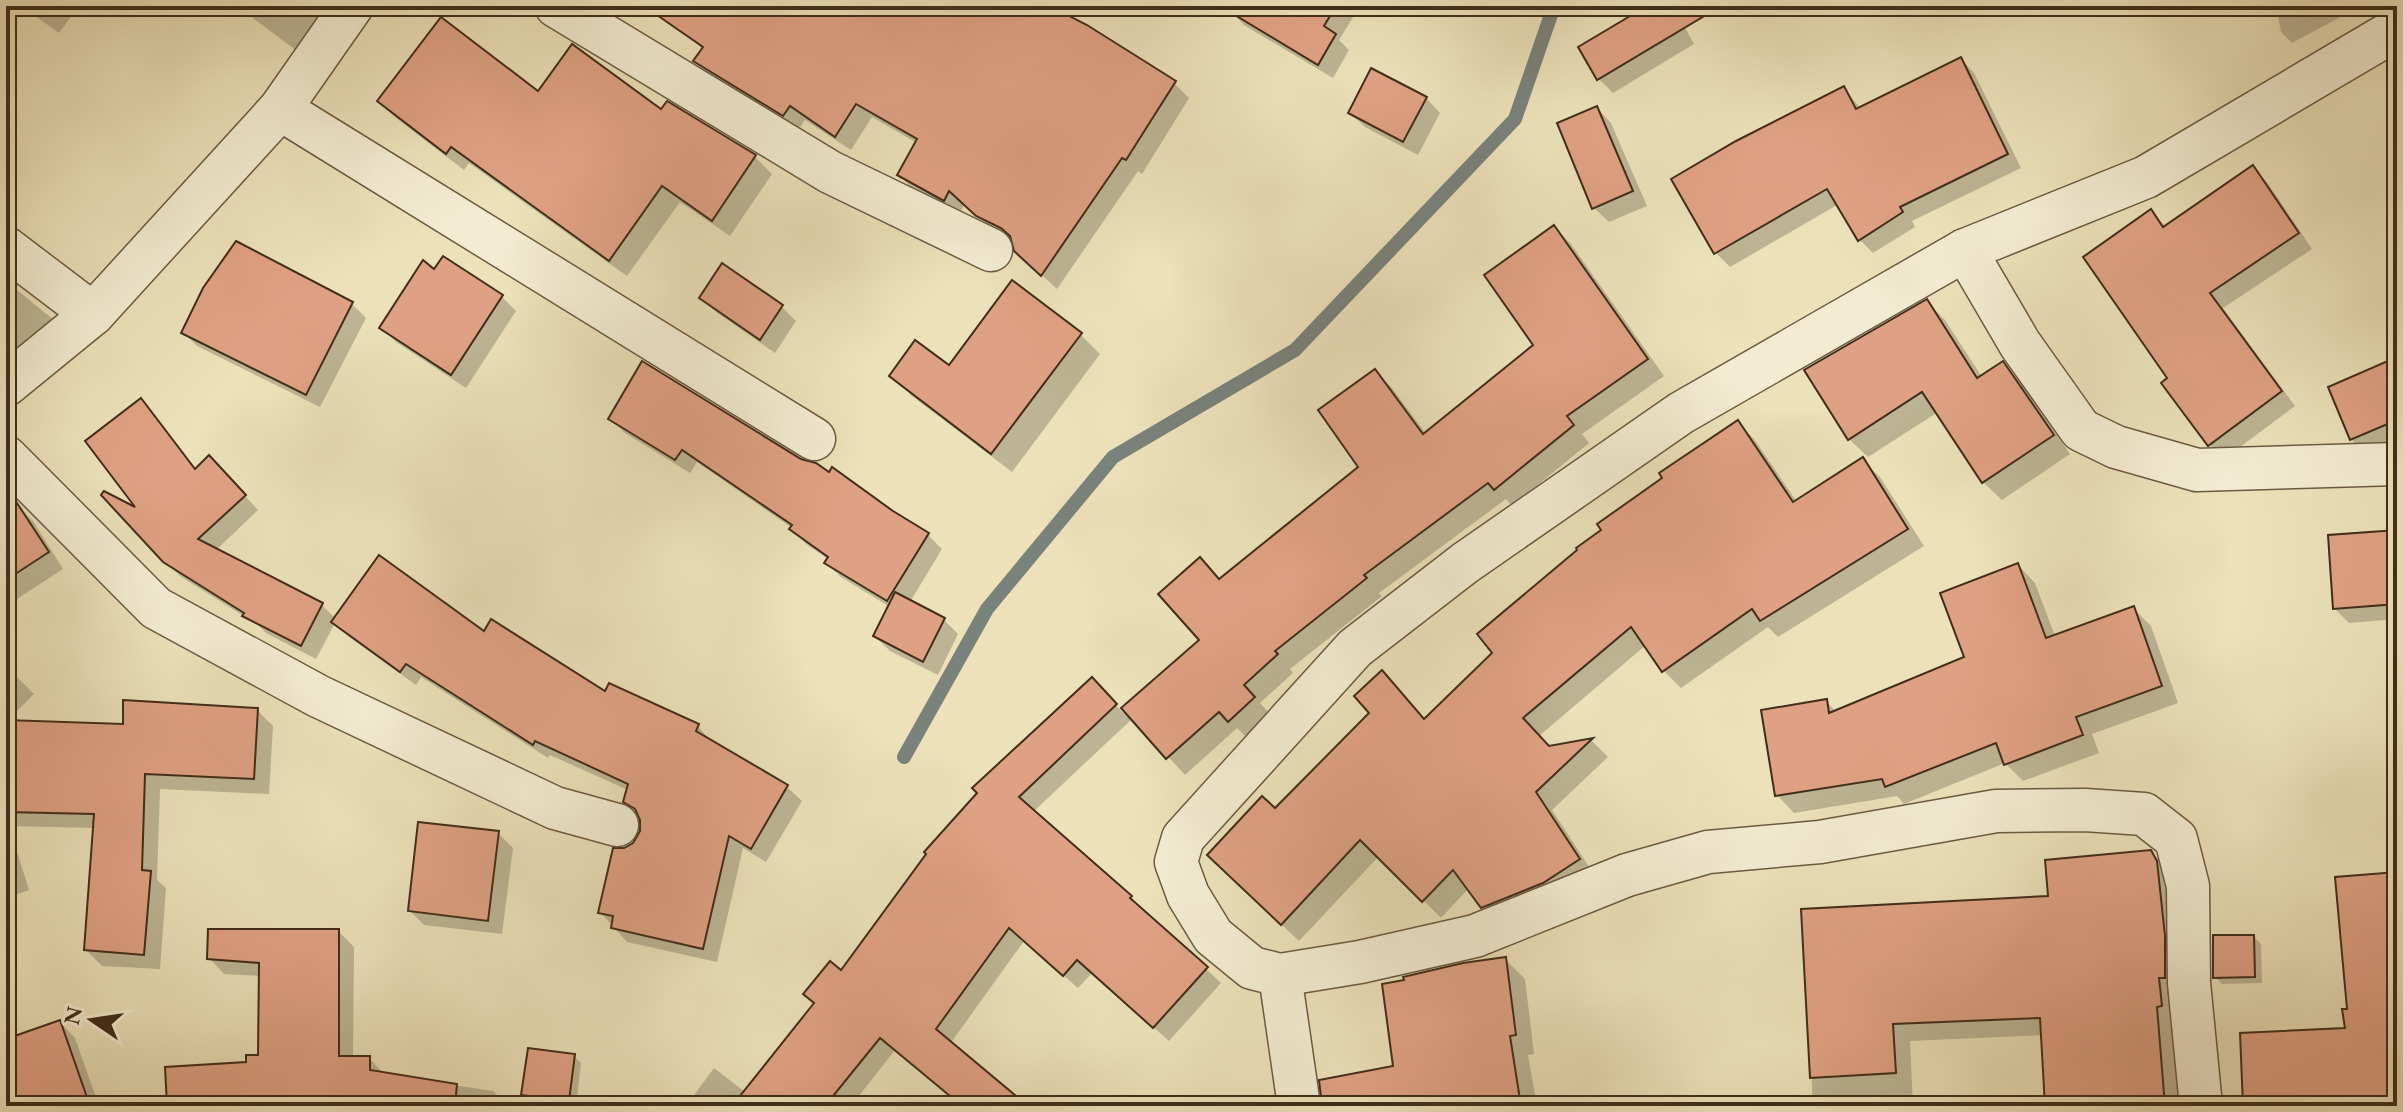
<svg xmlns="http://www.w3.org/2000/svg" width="2403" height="1112" font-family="'EB Garamond',serif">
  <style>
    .shadow { fill: #0003; fill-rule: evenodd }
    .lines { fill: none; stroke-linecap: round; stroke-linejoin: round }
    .stream { stroke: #79827b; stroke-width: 14 }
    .building { fill: #dfa183; stroke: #412d1a; stroke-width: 2 }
    .street-casing { stroke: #6c5a42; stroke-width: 45 }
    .street { stroke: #f3ecd2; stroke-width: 42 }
  </style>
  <rect width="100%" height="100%" fill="#ece1b9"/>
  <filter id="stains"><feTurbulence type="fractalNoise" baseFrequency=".0025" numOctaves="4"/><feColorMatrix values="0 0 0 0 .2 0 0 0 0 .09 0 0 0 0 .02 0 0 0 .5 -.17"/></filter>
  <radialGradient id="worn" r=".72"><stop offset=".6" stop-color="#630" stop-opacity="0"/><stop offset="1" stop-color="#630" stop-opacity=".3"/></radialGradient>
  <g class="shadow">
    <path d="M21 6H79L59 33Z"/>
    <path d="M237 6H347L309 60Z"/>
    <path d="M671 6H1046L1174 83 1189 98 1142 174 1138 171 1057 289 1032 266 1014 240 993 230 965 204 959 214 914 190 899 175 917 143 872 117 851 150 805 120 799 129 711 76 696 61 704 50 678 27Z"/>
    <path d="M1233 6H1360L1339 40 1349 50 1333 78 1244 25 1230 10Z"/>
    <path d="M1632 6H1722L1684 26 1694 44 1613 93 1599 79 1581 48 1641 12Z"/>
    <path d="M2276 6H2361L2292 43 2281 32Z"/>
    <path d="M1961 59 1974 73 2021 168 1912 221 1915 227 1873 253 1859 239 1839 204 1730 267 1716 253 1844 89 1861 109ZM1850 103H1854L1862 117Z"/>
    <path d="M539 94 662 112 667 104 755 157 772 174 730 236 680 202 627 276 469 163 464 170 396 118 379 101Z"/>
    <path d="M1426 98 1440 113 1418 155 1365 127 1350 113Z"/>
    <path d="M1597 108 1611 123 1647 206 1609 222 1594 208Z"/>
    <path d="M2253 168 2267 182 2312 249 2223 308 2295 406 2224 459 2209 444 2170 379 2151 212 2166 227Z"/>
    <path d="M1554 227 1571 244 1664 376 1582 434 1589 443 1512 506 1506 499 1379 593 1382 596 1290 669 1293 673 1260 703 1271 715 1246 737 1237 728 1185 775 1133 718 1033 812 1131 898 1221 983 1169 1041 1092 973 1078 988 1024 941 950 1044 1024 1106H962L895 1050 851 1106H686L714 1068 745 1092 842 973 1092 680 1127 717 1202 640 1220 581 1361 467 1375 371 1392 388 1426 434 1535 345Z"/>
    <path d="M236 243 352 304 366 318 320 407 197 346 184 333Z"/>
    <path d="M6 281 60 325 6 372Z"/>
    <path d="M502 297 516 311 466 388 396 342 382 328Z"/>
    <path d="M701 298 782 307 796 321 775 353 716 312Z"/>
    <path d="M1927 302 1945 320 1982 377 2002 364 2021 382 2070 454 2002 500 1983 482 1938 412 1868 457 1849 439Z"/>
    <path d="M1080 334 1100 354 1012 472 912 396 892 376 949 368Z"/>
    <path d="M2397 359V440L2366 454 2351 439Z"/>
    <path d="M141 400 155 415 196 470 223 472 258 510 216 550 322 605 336 619 484 634 606 694 698 726 711 742 787 787 802 801 766 862 743 848 717 962 627 942 600 912 624 850 635 844 642 831 641 816 626 801 628 790 550 755 548 758 421 677 416 685 348 636 335 623 316 659 266 633 258 625 180 576 165 561 142 513Z"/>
    <path d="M610 418 801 461 927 534 942 549 910 602 944 620 958 634 938 675 890 651 875 636 890 607 841 577 826 563 828 559 806 544 792 528 697 462 690 473 625 433Z"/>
    <path d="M1737 422 1754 439 1797 502 1862 460 1880 477 1924 546 1778 637 1768 627 1681 688 1664 671 1646 645 1539 736 1550 748 1592 741 1608 757 1552 810 1595 876 1500 924 1469 888 1441 918 1379 856 1299 941 1226 872 1275 811 1425 720Z"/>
    <path d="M6 494 33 521 63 569 6 606Z"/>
    <path d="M2397 532V619L2349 623 2335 609Z"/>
    <path d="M2018 565 2035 583 2055 636 2133 608 2151 626 2178 703 2092 734 2099 753 2023 781 2005 763 1904 804 1897 796 1794 813 1777 795 1826 701 1836 712 1966 658Z"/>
    <path d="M6 666 34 694 6 722 125 726 257 710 273 726 269 794 160 789 157 880 166 888 160 969 102 966 86 950 95 828 9 826 29 890 6 898Z"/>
    <path d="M498 833 513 848 502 934 424 925 410 911Z"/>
    <path d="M2151 852 2171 872 2174 1024 2180 1106H2031L2047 1105 2043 1035 1910 1041 1913 1106H1813L1803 911 2050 898Z"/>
    <path d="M338 931 354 947 353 1058H369L385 1075 493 1091 508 1106H169L260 1057 261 976 224 974 209 958Z"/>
    <path d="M2254 937 2261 944 2262 983 2222 984 2215 977Z"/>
    <path d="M1505 959 1525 979 1534 1054 1528 1055 1537 1106H1360L1395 1068 1406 982Z"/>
    <path d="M60 1022 75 1038 99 1106H6V1041Z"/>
    <path d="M574 1056 581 1063 576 1106 530 1101 523 1094Z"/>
  </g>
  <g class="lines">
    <path class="stream" d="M904 757 987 609 1113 457 1295 350 1515 119 1554 6"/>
  </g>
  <g class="building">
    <path d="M644 6H1050L1087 25 1176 81 1126 160 1122 158 1041 276 1014 251 1010 236 1001 228 976 216 949 191 944 201 897 175 917 139 856 104 835 137 790 106 783 116 693 61 703 47Z"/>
    <path d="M1220 6H1336L1324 26 1336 34 1318 65Z"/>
    <path d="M1647 6H1721L1597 80 1578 47Z"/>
    <path d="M441 17 538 91 572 44 661 109 667 101 756 155 712 221 662 186 609 261 451 147 446 154 377 101Z"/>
    <path d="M1961 57 2008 154 1900 207 1903 212 1858 241 1827 189 1714 254 1671 179 1736 141 1844 86 1856 109Z"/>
    <path d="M1371 68 1427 97 1403 142 1348 113Z"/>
    <path d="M1597 106 1633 191 1592 209 1557 123Z"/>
    <path d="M2253 165 2299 233 2210 293 2282 391 2208 446 2161 383 2167 378 2083 257 2151 209 2163 227Z"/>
    <path d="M1554 225 1648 359 1567 416 1574 425 1494 490 1488 483 1364 575 1367 578 1275 651 1278 654 1244 685 1255 697 1228 722 1219 712 1166 759 1121 708 1199 640 1158 594 1200 557 1219 579 1358 467 1318 410 1375 369 1423 434 1533 345 1484 275Z"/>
    <path d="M236 241 353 302 306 395 181 333 203 288Z"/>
    <path d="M443 256 503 295 451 375 379 328 423 260 434 269Z"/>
    <path d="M722 263 783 305 760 340 699 298Z"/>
    <path d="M1012 280 1082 333 991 454 889 376 915 340 949 365Z"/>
    <path d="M1927 299 1977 378 2003 361 2054 435 1982 483 1922 392 1848 440 1804 370Z"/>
    <path d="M2397 357V420L2350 440 2328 387Z"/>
    <path d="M642 361 801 459 816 463 829 472 832 467 893 511 929 533 887 601 824 563 828 557 789 529 792 525 682 450 675 460 608 419Z"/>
    <path d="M141 398 195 469 209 455 246 495 198 539 323 603 301 646 242 616 244 613 163 562 101 495 104 491 135 507 85 441Z"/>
    <path d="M1738 420 1793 502 1863 457 1908 529 1760 621 1752 609 1662 672 1631 627 1523 718 1549 746 1593 738 1536 792 1580 859 1543 883 1481 908 1453 870 1422 902 1360 840 1281 925 1207 855 1262 796 1275 808 1369 713 1354 696 1382 670 1424 719 1492 653 1477 634 1577 550 1576 548 1601 530 1597 524 1662 478 1659 473Z"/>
    <path d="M6 491 17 503 49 552 6 580Z"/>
    <path d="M2397 530V604L2333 609 2328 535Z"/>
    <path d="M379 555 484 631 491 619 605 691 609 683 699 724 696 731 788 785 751 849 729 836 703 949 611 928 613 916 598 913 613 848H624L633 843 640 831V820L635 809 623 802 628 784 535 741 533 745 406 664 400 672 331 622Z"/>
    <path d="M2018 563 2046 638 2134 606 2162 686 2076 717 2083 735 2004 765 1996 743 1885 787 1882 779 1775 796 1761 710 1827 699 1829 713 1964 657 1940 593Z"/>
    <path d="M895 592 945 618 923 662 873 636Z"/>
    <path d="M1092 677 1117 704 1019 797 1132 896 1130 898 1208 967 1153 1028 1077 960 1063 976 1009 928 936 1029 1028 1106H962L880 1038 825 1106H732L814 1003 803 994 830 961 841 970 926 854 924 852 977 793 972 788Z"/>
    <path d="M123 700 258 708 254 779 145 774 142 870 151 871 144 955 84 950 94 814 6 812V720L123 724Z"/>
    <path d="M418 822 499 831 488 921 408 911Z"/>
    <path d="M2151 850 2157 861 2165 936V978H2159L2162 1006 2157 1007 2165 1106H2045L2040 1018 1893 1024 1896 1073 1810 1078 1801 909 2048 896 2045 860Z"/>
    <path d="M2397 872V1106H2243L2240 1033 2345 1028 2342 1009H2347L2335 877Z"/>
    <path d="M208 929H339V1056H370V1070L457 1084 455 1106H167L165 1067 246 1062V1055H258L259 963 207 959Z"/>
    <path d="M2213 935H2254L2255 977 2213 978Z"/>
    <path d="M1506 957 1516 1035 1510 1036 1521 1106H1322L1319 1080 1393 1066 1382 984 1404 980 1403 977 1463 963Z"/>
    <path d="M60 1020 90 1106H6V1039Z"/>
    <path d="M528 1048 575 1054 569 1101 521 1095Z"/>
  </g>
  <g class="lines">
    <defs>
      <g id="street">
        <path d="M556 6 830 172 991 250"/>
        <path d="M280 109 814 439"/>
        <path d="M6 248 93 314"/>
        <path d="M1965 250 2020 344 2081 430 2116 447 2197 470 2397 464"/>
        <path d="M6 385 93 314 280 109 352 6"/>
        <path d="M6 457 156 608 318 696 555 808 617 825"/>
        <path d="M1280 975 1299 1106"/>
        <path d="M2201 1106 2189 983 2188 886 2176 839 2144 814 2085 810 1996 811 1820 842 1708 852 1627 875 1475 936 1360 962 1280 975 1252 968 1213 936 1188 895 1176 862 1183 838 1355 648 1465 563 1681 413 1965 250 2146 177 2397 29"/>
      </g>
    </defs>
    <use href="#street" class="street-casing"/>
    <use href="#street" class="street"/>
  </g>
  <rect width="2403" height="1112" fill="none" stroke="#ece1b9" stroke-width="32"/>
  <rect x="8" y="8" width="2387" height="1096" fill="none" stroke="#412d1a" stroke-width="4"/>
  <rect x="16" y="16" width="2371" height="1080" fill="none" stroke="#412d1a" stroke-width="2"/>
  <g transform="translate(92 1020) rotate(283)" stroke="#f3ecd2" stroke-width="6" paint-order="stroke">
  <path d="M0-6L14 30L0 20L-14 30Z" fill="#412d1a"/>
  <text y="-12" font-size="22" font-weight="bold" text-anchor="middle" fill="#412d1a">N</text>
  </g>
  <rect width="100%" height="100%" filter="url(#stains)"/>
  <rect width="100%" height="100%" fill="url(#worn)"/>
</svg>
